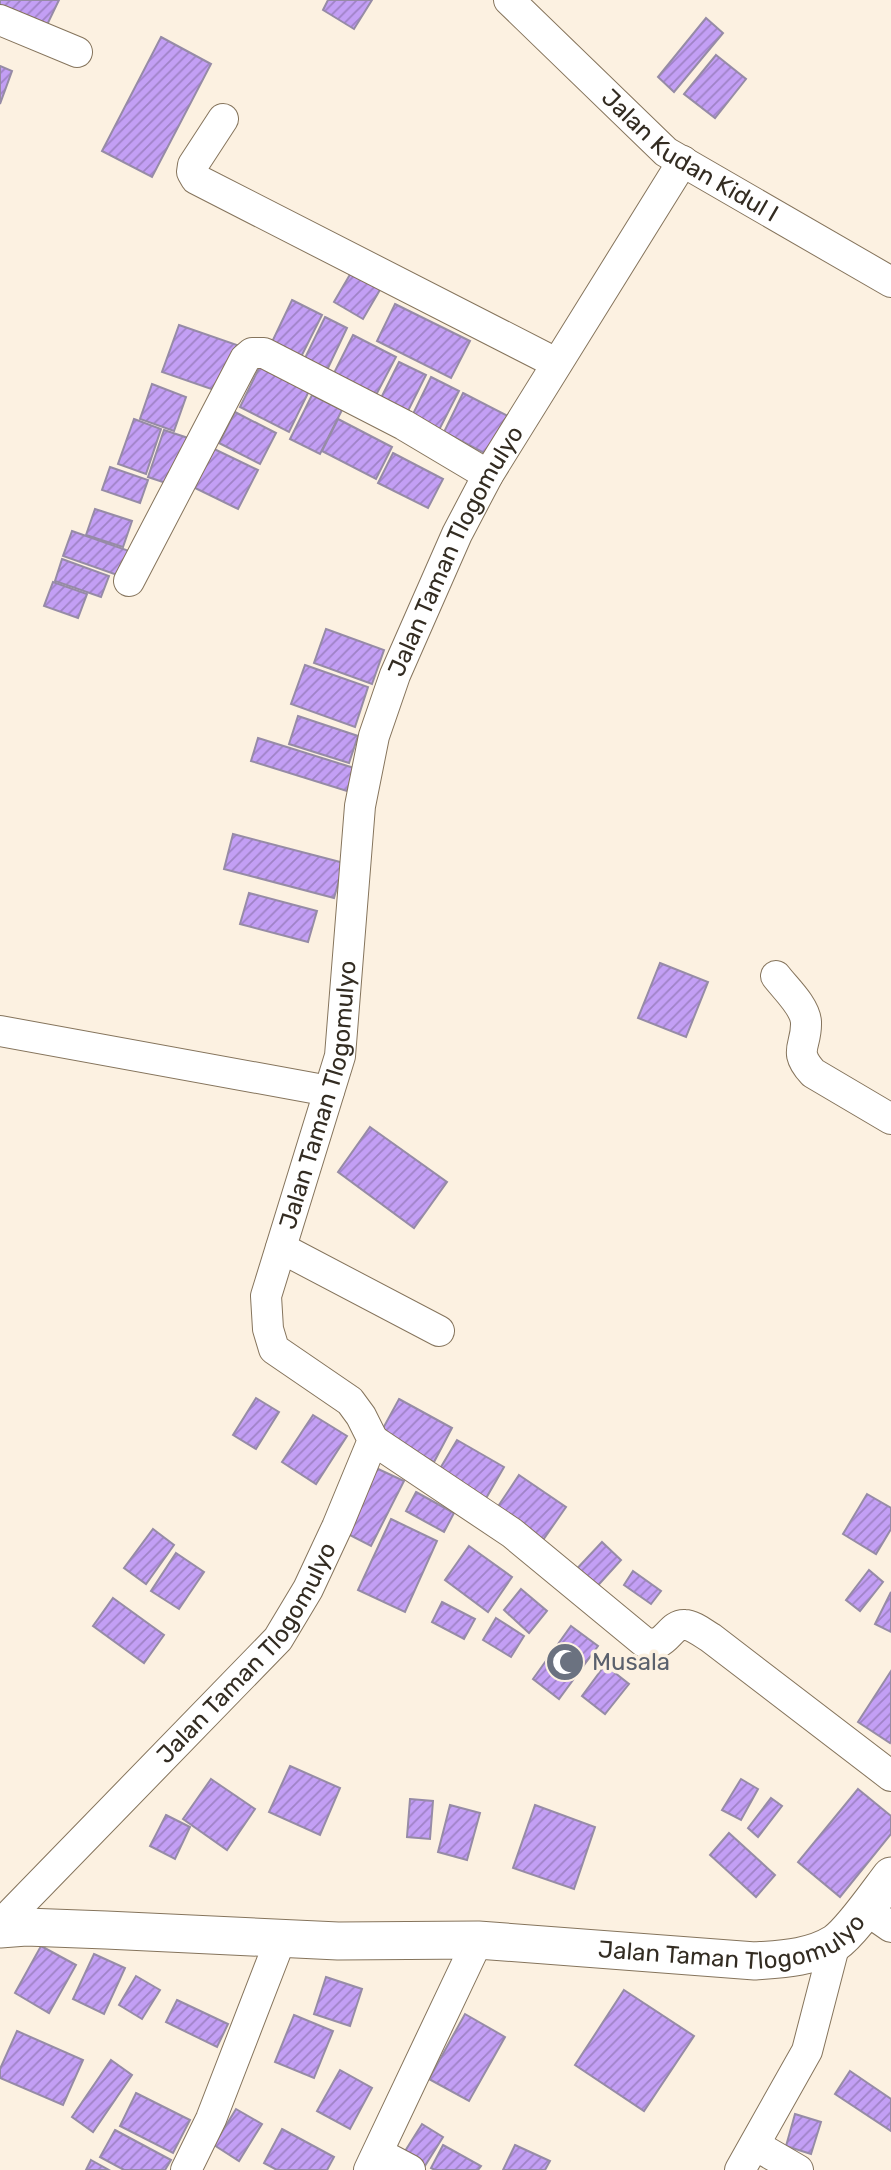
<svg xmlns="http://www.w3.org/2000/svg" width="891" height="2170" font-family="Rubik,sans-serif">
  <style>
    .building { fill: url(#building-hatch); stroke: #968ba6; stroke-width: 2 }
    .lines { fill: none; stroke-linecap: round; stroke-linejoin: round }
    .minor-casing { stroke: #85745c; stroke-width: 32 }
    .tertiary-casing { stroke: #85745c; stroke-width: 39 }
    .minor { stroke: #fff; stroke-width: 30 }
    .tertiary { stroke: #fff; stroke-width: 37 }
    .labels { text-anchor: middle; stroke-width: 7; stroke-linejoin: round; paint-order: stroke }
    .street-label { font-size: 24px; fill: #332c22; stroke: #fcf1e1 }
    .worship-label { font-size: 24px; fill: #5b616d; stroke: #fcf1e1; text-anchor: start }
  </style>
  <defs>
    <pattern id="building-hatch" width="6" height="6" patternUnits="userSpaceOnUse" patternTransform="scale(1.75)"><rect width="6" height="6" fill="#c39ff5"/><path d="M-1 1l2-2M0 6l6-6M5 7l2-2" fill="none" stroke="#9f82c6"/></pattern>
  </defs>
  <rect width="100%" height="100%" fill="#fcf1e1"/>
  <g class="building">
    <path d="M0 0H59L46 27 0 6Z"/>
    <path d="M328 0H372L354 29 323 10Z"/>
    <path d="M706 18 723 33 674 92 658 77Z"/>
    <path d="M161 37 211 64 152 177 102 151Z"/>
    <path d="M716 55 746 79 715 118 684 94Z"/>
    <path d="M0 66 12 71 0 104Z"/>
    <path d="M352 271 381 288 363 319 334 302Z"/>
    <path d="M292 300 322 315 300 359 271 344Z"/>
    <path d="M395 304 470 341 451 378 377 341Z"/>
    <path d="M325 317 347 328 327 370 305 358Z"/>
    <path d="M179 325 237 345 220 392 162 372Z"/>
    <path d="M353 335 396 357 375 397 333 375Z"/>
    <path d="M399 362 426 375 407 413 380 400Z"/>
    <path d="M260 366 309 391 289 432 240 407Z"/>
    <path d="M431 377 459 391 439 430 412 416Z"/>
    <path d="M152 384 186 397 174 431 140 419Z"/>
    <path d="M463 393 510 417 490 456 444 432Z"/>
    <path d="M312 395 342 410 320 454 290 439Z"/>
    <path d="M235 412 276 433 260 464 219 443Z"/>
    <path d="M134 419 161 429 146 474 118 464Z"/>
    <path d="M338 419 392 447 376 479 322 451Z"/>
    <path d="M164 430 188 438 172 485 148 477Z"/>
    <path d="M210 447 258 470 238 509 191 486Z"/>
    <path d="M393 453 443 479 428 508 378 483Z"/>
    <path d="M110 467 148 480 140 503 102 490Z"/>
    <path d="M95 509 132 521 123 547 86 535Z"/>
    <path d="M72 531 132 552 123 577 63 556Z"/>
    <path d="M62 559 109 576 101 597 55 581Z"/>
    <path d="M53 582 87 594 78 618 44 606Z"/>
    <path d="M326 629 384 650 372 684 314 663Z"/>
    <path d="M305 665 368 687 355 727 291 704Z"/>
    <path d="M298 716 358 736 349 763 289 744Z"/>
    <path d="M258 738 354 768 347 791 251 761Z"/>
    <path d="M233 834 344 863 334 898 224 869Z"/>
    <path d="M249 893 317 911 308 942 240 924Z"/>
    <path d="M660 963 708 982 686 1037 638 1018Z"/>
    <path d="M370 1127 447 1182 414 1228 338 1172Z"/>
    <path d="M256 1398 279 1412 256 1449 233 1435Z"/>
    <path d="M399 1399 452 1428 434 1462 381 1432Z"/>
    <path d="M313 1415 347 1436 316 1484 282 1462Z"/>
    <path d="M457 1440 504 1467 485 1500 438 1472Z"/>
    <path d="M376 1468 404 1481 371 1546 344 1532Z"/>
    <path d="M519 1475 566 1507 543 1540 497 1508Z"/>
    <path d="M416 1492 454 1513 444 1532 406 1511Z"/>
    <path d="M867 1494 891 1508V1529L876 1554 843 1534Z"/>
    <path d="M391 1519 437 1541 405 1612 358 1590Z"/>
    <path d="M153 1529 174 1545 146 1584 124 1568Z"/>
    <path d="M602 1542 621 1560 591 1593 571 1575Z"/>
    <path d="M469 1546 512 1577 488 1612 445 1580Z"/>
    <path d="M176 1553 204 1572 179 1609 151 1591Z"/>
    <path d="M869 1570 883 1582 860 1611 846 1600Z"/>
    <path d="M633 1571 661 1591 651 1604 624 1585Z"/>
    <path d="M521 1589 547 1611 529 1633 504 1610Z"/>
    <path d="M891 1592V1632L875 1624Z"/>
    <path d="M113 1598 164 1635 144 1663 93 1626Z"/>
    <path d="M442 1602 475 1619 464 1639 432 1622Z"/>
    <path d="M496 1618 524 1636 511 1657 483 1640Z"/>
    <path d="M571 1626 598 1646 559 1699 533 1679Z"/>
    <path d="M605 1665 629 1684 605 1714 582 1696Z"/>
    <path d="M891 1671V1741L890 1743 858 1722Z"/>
    <path d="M290 1766 340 1788 320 1835 269 1812Z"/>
    <path d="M211 1779 255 1809 227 1850 183 1819Z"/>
    <path d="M741 1779 758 1789 741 1820 722 1810Z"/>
    <path d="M858 1789 891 1816V1834L840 1897 798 1862Z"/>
    <path d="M771 1798 782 1806 758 1837 748 1828Z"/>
    <path d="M410 1799 433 1801 430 1839 407 1837Z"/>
    <path d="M450 1805 480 1813 467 1860 438 1852Z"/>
    <path d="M535 1805 595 1827 574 1889 513 1868Z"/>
    <path d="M166 1815 190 1827 175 1859 150 1846Z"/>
    <path d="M729 1833 775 1875 756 1897 710 1855Z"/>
    <path d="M41 1946 76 1965 49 2013 15 1993Z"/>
    <path d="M94 1954 125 1968 104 2014 73 1999Z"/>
    <path d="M136 1976 160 1990 142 2019 119 2005Z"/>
    <path d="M326 1977 362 1989 350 2026 314 2014Z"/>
    <path d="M624 1990 694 2036 644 2111 575 2065Z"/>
    <path d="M177 2000 228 2024 217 2047 166 2022Z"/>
    <path d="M465 2014 505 2037 469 2101 429 2079Z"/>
    <path d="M294 2015 333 2031 314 2078 275 2062Z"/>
    <path d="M17 2031 83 2060 63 2105 0 2078V2069Z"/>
    <path d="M111 2060 132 2075 93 2132 72 2117Z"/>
    <path d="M340 2070 372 2088 350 2129 317 2111Z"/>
    <path d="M850 2071 891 2099V2131L835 2094Z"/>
    <path d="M136 2093 190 2120 173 2153 120 2126Z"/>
    <path d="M236 2109 262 2124 239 2161 214 2145Z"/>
    <path d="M795 2114 821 2122 811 2154 786 2146Z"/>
    <path d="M422 2124 443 2137 423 2169 402 2156Z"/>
    <path d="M282 2129 334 2157 327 2170H277L264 2163Z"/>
    <path d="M115 2130 171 2160 165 2170H124L100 2157Z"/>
    <path d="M443 2145 481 2166 478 2170H435L431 2168Z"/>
    <path d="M515 2145 550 2161 545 2170H503Z"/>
    <path d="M91 2160 109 2170H86Z"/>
  </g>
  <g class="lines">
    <defs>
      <g id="minor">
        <path id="s1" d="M509 0 666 152 891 282"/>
        <path d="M0 20 77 52"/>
        <path d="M223 119 193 165 192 172 196 179 556 363"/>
        <path d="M129 581 245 359 252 353H264L404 425 488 475"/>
        <path d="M776 976C785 988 805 1006 806 1022 807 1047 792 1050 813 1073L891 1119"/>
        <path d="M0 1031 329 1091"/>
        <path d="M281 1248 439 1331"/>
        <path d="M373 1440 512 1533 644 1642C667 1650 668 1624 685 1625 693 1625 704 1634 711 1638L891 1776"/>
        <path d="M865 1909 891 1927"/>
        <path id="s2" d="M0 1925 278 1639 308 1589 337 1527 373 1440 361 1416 350 1401 274 1349 268 1329 266 1296 340 1056 360 806 374 736 395 675 457 534 488 475 683 161"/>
        <path d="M755 2145 798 2170"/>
        <path d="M378 2153 410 2170"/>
        <path d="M186 2170 211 2119 281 1938"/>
        <path d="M369 2170 478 1940"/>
        <path d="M740 2170 807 2051 835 1943"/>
      </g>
      <g id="tertiary">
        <path id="s3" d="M0 1929 26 1927 106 1930 338 1941 478 1940 755 1961C782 1959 811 1958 835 1943 851 1932 878 1893 891 1876"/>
      </g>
    </defs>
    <use href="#minor" class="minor-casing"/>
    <use href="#tertiary" class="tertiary-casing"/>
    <use href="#minor" class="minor"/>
    <use href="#tertiary" class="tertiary"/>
  </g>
  <defs>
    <symbol id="mosque-disc" viewBox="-11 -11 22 22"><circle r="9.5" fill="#6b7280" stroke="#fcf1e1"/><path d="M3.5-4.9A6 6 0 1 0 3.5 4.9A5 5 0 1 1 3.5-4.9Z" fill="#fff"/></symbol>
  </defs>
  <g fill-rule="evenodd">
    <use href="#mosque-disc" x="543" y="1640" width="44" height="44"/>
  </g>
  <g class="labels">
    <g class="street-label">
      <text dy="8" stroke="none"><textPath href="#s1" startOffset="240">Jalan Kudan Kidul I</textPath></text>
      <text dy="8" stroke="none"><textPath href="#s2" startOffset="1587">Jalan Taman Tlogomulyo</textPath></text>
      <text dy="8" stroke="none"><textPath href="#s2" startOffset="1020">Jalan Taman Tlogomulyo</textPath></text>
      <text dy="8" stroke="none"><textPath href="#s2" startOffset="369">Jalan Taman Tlogomulyo</textPath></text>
      <text dy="8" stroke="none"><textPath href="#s3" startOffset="737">Jalan Taman Tlogomulyo</textPath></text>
    </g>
    <g class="worship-label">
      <text x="592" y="1670">Musala</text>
    </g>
  </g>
</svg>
